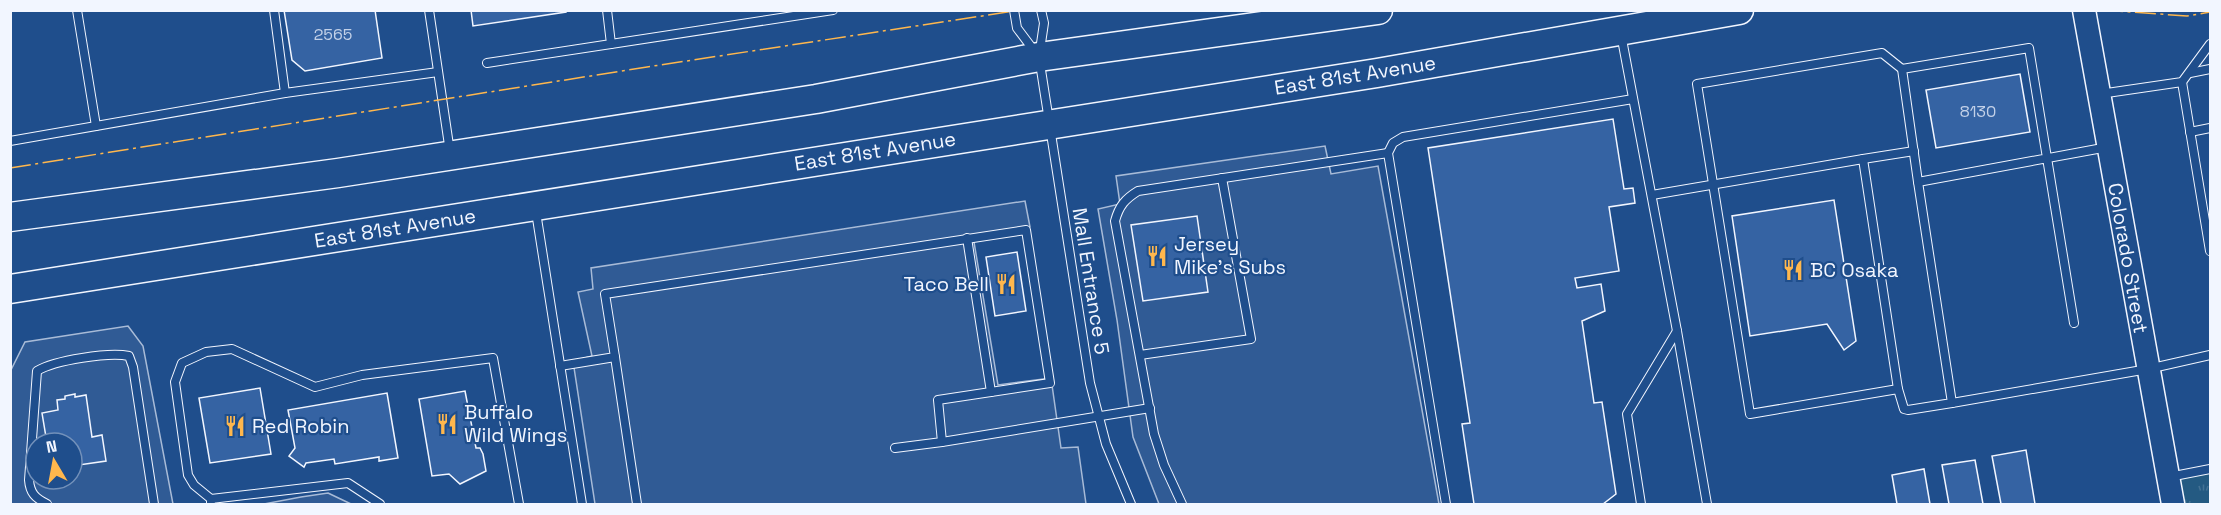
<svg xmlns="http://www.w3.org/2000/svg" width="2221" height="515" font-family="'Space Grotesk',sans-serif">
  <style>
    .grass { fill: url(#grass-tufts); stroke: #a8bbd7; stroke-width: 1.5 }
    .parking { fill: #305b95; stroke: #a8bbd7; stroke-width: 1.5; fill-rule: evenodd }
    .building { fill: #3563a3; stroke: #f2f6ff; stroke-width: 1.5 }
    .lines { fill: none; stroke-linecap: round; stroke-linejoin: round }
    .lane-casing { stroke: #f2f6ff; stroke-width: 10 }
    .secondary-casing { stroke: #f2f6ff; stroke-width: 25 }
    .highway-casing { stroke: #f2f6ff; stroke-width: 31 }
    .lane { stroke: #1f4e8c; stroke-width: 8 }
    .secondary { stroke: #1f4e8c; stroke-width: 22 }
    .highway { stroke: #1f4e8c; stroke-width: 28 }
    .power { stroke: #ffb74d; stroke-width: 1.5; stroke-dasharray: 21 4.5 3 4.5; stroke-linecap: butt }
    .labels { text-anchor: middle; stroke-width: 4.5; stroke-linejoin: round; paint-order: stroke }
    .number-label { font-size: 16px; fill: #c3d1e8 }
    .street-label { font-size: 20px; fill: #f2f6ff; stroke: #1f4e8c }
    .poi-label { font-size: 20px; fill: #f2f6ff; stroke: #1f4e8c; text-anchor: start }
  </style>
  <defs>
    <pattern id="grass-tufts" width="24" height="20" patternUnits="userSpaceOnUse" patternTransform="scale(1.5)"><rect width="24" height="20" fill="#245a82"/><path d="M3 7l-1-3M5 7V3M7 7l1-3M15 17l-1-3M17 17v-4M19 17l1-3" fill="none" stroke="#447295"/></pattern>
  </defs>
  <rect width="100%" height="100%" fill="#1f4e8c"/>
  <path class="grass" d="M2210 469V504H2173L2168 477Z"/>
  <g class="parking">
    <path d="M1325 146 1331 174 1378 166 1439 504H1159L1133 437 1117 320 1098 209 1120 204 1116 176Z"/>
    <path d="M1025 201 1030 227 973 236 998 385 1051 378 1061 448 1078 447 1086 504H595L573 361 592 356 578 292 593 289 591 268Z"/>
    <path d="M128 326 143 346 173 504H11L10 372 25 342ZM36 443H72V479H36Z"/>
    <path d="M328 493 351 504H264L301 497Z"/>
  </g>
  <g class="building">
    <path d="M284 10H375L382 58 305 71 292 60Z"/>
    <path d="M471 10H566V12L473 26Z"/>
    <path d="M2020 74 2030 132 1936 148 1926 90Z"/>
    <path d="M1613 119 1624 189 1633 188 1635 203 1609 207 1619 271 1575 278 1577 288 1601 284 1605 311 1582 321 1594 403 1602 402 1616 494 1603 504H1474L1462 424 1470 423 1428 148Z"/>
    <path d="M1834 200 1856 341 1844 350 1827 324 1750 336 1732 216Z"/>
    <path d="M1197 216 1208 292 1143 301 1131 225Z"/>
    <path d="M1017 252 1026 311 995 316 986 257Z"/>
    <path d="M260 388 271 454 210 463 199 398Z"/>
    <path d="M465 391 476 448H480L483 454 486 471 460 484 449 474 432 476 419 399Z"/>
    <path d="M387 393 398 458 379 461V457L335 464 334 459 306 463 304 467 289 456 295 448 288 410Z"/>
    <path d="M75 394V397L86 395 92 437 102 435 106 461 72 466V443H47L42 413 58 410 57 400 65 399V396Z"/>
    <path d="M2026 450 2035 504H2001L1992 456Z"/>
    <path d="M1975 460 1983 504H1949L1942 465Z"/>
    <path d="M1924 469 1930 504H1897L1892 475Z"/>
  </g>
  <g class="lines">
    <defs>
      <g id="lane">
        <path d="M77 10 96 126"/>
        <path d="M274 10 285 93 438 72"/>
        <path d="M429 10 450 152"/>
        <path d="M1014 10 1017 28 1035 52"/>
        <path d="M1041 10 1044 23 1039 57 1090 383 1106 444 1131 504"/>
        <path d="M1621 34 1677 331 1707 504"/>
        <path d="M611 44 833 10"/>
        <path d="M487 63 611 44 607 10"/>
        <path d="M1902 69 1882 53 1697 84 1750 414 1898 389 1904 409 1908 410 1952 403 1918 182"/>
        <path d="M2190 73 2210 69"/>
        <path d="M2182 82 2210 251"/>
        <path d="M2100 94 2182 82 2210 44"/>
        <path d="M2190 132 2210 128"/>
        <path d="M10 141 285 93"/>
        <path d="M1863 159 1914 151"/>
        <path d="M1652 195 1863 159 1898 389"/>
        <path d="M536 212 582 504"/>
        <path d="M967 238 991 392"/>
        <path d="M2074 323 2029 48 1902 69 1918 182 2108 147"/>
        <path d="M1140 355 1251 339 1222 178"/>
        <path d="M615 357 637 504"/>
        <path d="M560 366 615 357 605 294 1026 230 1050 383 938 400 942 442 895 448"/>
        <path d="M1952 403 2148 369 2210 355"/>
        <path d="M942 442 1150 408"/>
        <path d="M2169 477 2210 469"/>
        <path d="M211 499 194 485 188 475 175 382 182 363 206 352 232 349 315 387 362 375 493 358 519 504"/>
        <path d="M47 504C35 498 30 493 29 480L37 371C55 360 109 352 129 356L133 367 154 504"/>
        <path d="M211 504V499L348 483 380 504"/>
        <path d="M1182 504 1164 465 1154 434 1115 221C1119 206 1125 199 1138 191L1388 153"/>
        <path d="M1446 504 1388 153 1393 143 1403 137 1633 99"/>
        <path d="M1641 504 1627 414 1677 331"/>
      </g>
      <path id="secondary" d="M2084 10 2173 504"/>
      <g id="highway">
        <path d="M10 217 338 173 816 99 1039 57 1378 10"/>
        <path d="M10 289 1377 73 1739 10"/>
      </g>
    </defs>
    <use href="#lane" class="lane-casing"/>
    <use href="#secondary" class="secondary-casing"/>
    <use href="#highway" class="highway-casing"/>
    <use href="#lane" class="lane"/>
    <use href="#secondary" class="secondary"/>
    <use href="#highway" class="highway"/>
    <g class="power">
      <path d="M2102 10 2187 16 2210 12"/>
      <path d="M10 168 647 67 1021 10"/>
    </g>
  </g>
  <defs>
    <symbol id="restaurant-bare" viewBox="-9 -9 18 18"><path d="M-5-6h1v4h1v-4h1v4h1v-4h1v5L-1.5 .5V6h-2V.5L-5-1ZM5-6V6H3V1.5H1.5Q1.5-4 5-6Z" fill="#ffb74d" stroke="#1f4e8c" stroke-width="2.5" paint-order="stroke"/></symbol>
  </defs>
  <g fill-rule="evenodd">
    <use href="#restaurant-bare" x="1142" y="241" width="30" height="30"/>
    <use href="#restaurant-bare" x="1778" y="255" width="30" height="30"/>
    <use href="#restaurant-bare" x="991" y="269" width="30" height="30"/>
    <use href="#restaurant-bare" x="432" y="409" width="30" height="30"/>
    <use href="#restaurant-bare" x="220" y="411" width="30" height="30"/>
  </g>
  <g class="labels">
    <g class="number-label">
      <text x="333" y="40">2565</text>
      <text x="1978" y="117">8130</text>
    </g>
    <g class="street-label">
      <text transform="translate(1355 75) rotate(-9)" y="7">East 81st Avenue</text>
      <text transform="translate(875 151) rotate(-9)" y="7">East 81st Avenue</text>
      <text transform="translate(395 228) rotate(-9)" y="7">East 81st Avenue</text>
      <text transform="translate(2128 258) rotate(80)" y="7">Colorado Street</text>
      <text transform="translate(1091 281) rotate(81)" y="7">Mall Entrance 5</text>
    </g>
    <g class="poi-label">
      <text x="1174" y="251">Jersey<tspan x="1174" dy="23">Mike's Subs</tspan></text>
      <text x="1810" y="277">BC Osaka</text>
      <text x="989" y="291" text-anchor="end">Taco Bell</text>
      <text x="464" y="419">Buffalo<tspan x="464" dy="23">Wild Wings</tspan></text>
      <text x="252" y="433">Red Robin</text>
    </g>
  </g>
  <rect width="2221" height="515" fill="none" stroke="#f2f6ff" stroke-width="24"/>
  <g transform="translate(54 461) rotate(350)"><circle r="28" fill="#1f4e8c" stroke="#7391ba" stroke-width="1.5"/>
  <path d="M0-4.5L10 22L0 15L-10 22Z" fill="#ffb74d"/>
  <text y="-9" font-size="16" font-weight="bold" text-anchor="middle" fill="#f2f6ff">N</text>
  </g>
</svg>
